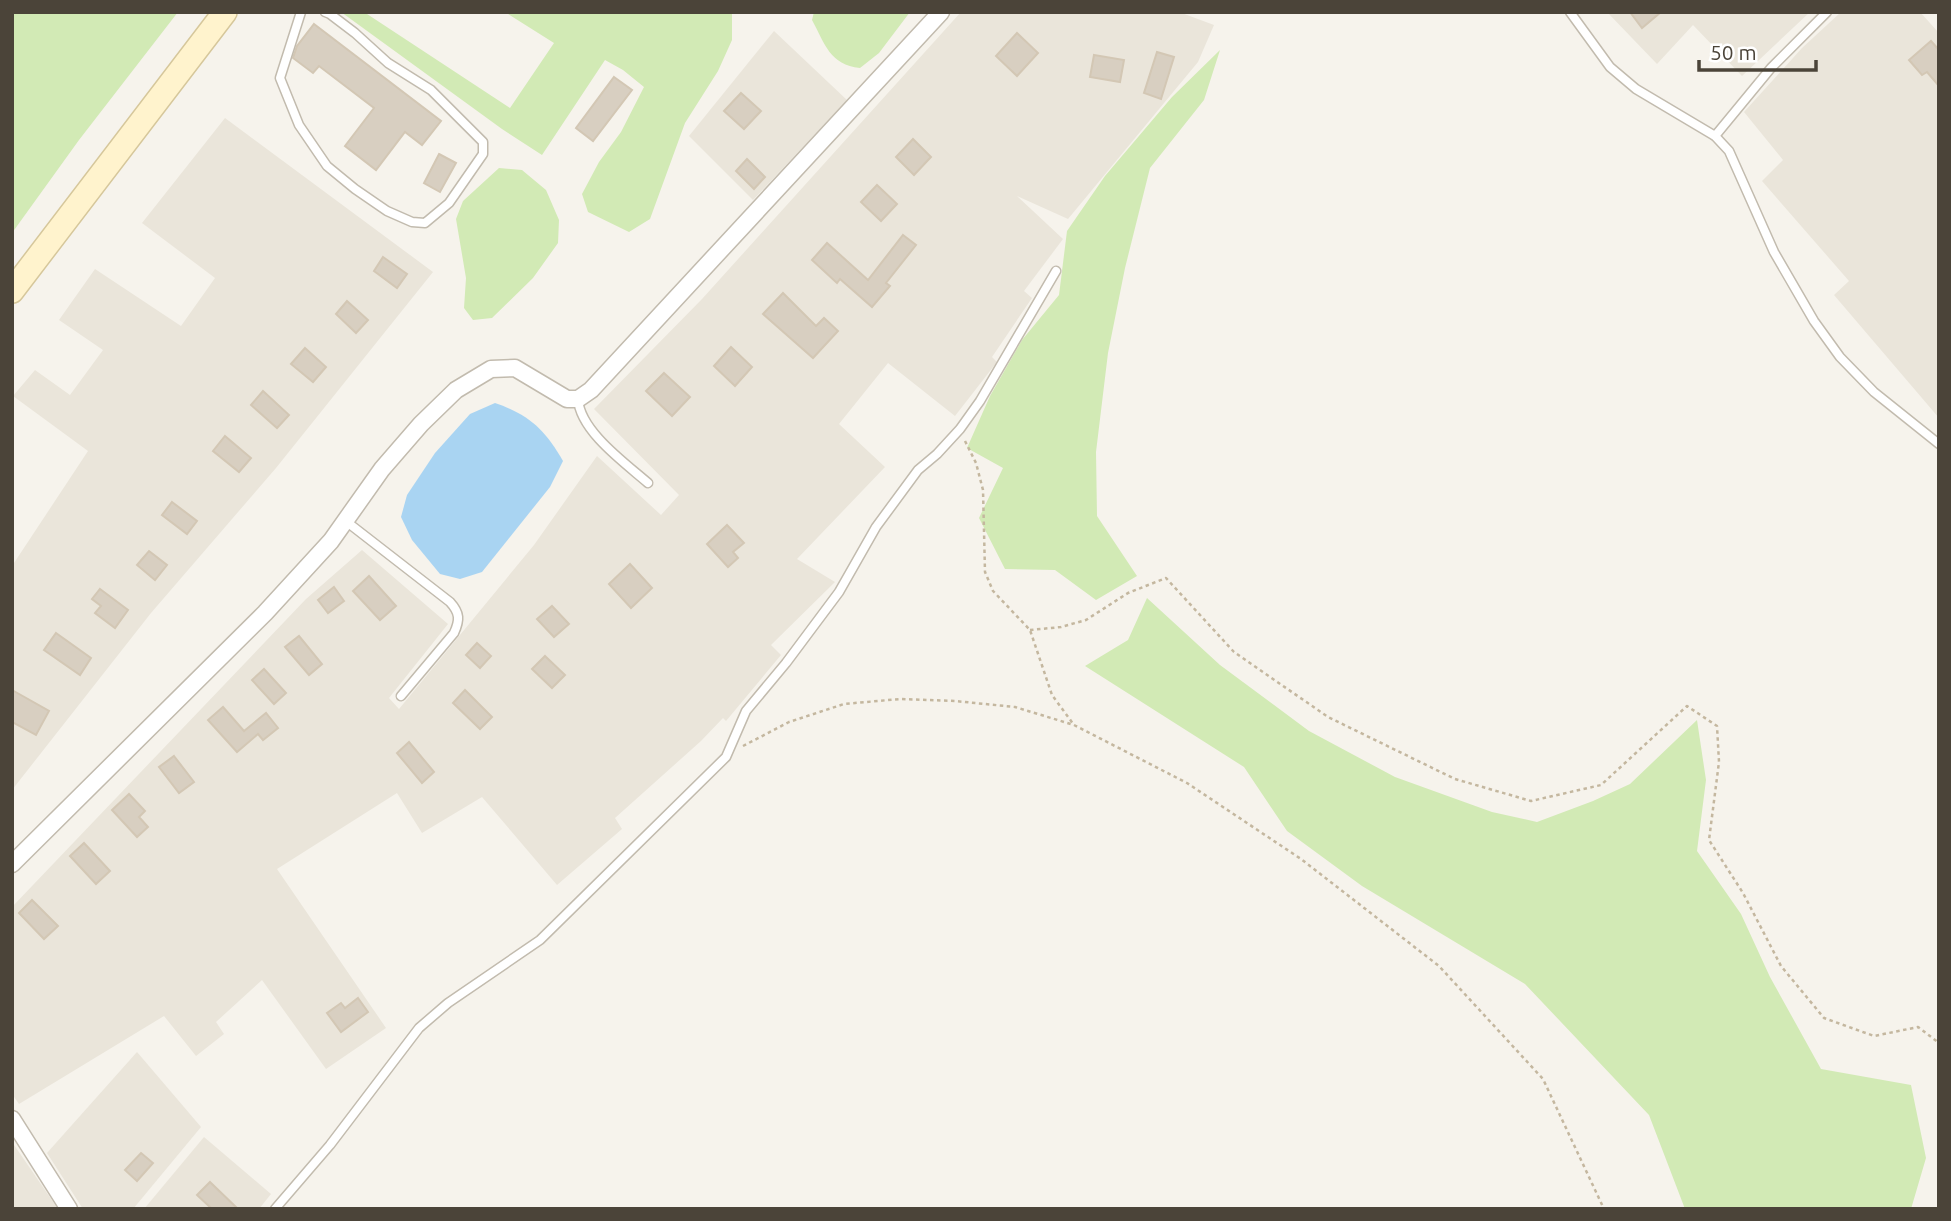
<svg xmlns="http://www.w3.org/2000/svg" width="1951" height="1221" font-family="Ubuntu,sans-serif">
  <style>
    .residential { fill: #eae5da }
    .green { fill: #d2eab5 }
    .water { fill: #a9d4f2 }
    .building { fill: #d8cfc1; stroke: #d3c7b4; stroke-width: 2 }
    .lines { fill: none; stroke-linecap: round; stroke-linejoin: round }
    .lane-casing { stroke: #c2bbae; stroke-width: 11 }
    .street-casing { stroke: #c2bbae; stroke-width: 19 }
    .secondary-casing { stroke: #d6c79b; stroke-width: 26 }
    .path { stroke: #c4b79f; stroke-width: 2.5; stroke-dasharray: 3.5 3.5; stroke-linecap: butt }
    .lane { stroke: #fff; stroke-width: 8 }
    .street { stroke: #fff; stroke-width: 16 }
    .secondary { stroke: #fff3cd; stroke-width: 23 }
  </style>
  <rect width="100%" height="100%" fill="#f6f3ec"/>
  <g class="residential">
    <path d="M961 12H1179L1214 25 1198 62 1068 219 1017 196 1063 239 1024 291 1032 298 992 357 997 362 955 416 888 363 839 424 885 467 797 559 835 582 771 645 781 655 726 721 723 718 701 741 615 818 622 829 557 885 482 797 422 833 397 793 277 869 386 1028 326 1069 262 980 216 1022 224 1034 196 1056 164 1016 19 1104 12 1094V907L306 599 362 550 448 624 389 698 399 709 534 545 597 456 661 515 679 495 594 409 702 299Z"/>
    <path d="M1607 12H1810L1742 76 1693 25 1657 64Z"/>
    <path d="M1841 12H1920L1939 33V418L1834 295 1849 281 1762 181 1783 160 1744 112 1802 48Z"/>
    <path d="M774 31 847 100 753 200 689 136Z"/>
    <path d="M225 118 433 272 276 468 151 613 12 790V566L88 451 13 396 35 370 70 395 103 350 59 320 95 269 181 326 215 278 142 223Z"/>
    <path d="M137 1052 201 1127 133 1209H83L47 1153Z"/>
    <path d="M204 1137 271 1194 259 1209H144Z"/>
    <path d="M12 1142 58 1209H12Z"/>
  </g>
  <g class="green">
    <path d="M12 12H178L79 140 12 233Z"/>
    <path d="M341 12H364L510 108 554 43 505 12H732V40L718 71 685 123 650 219 629 232 588 212 582 194 599 162 621 132 644 87 623 70 605 60 542 155 502 129Z"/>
    <path d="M814 12H910L879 53 860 68C830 65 825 44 812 20Z"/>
    <path d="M1220 50 1204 100 1150 168 1125 268 1108 353 1096 452 1097 516 1137 576 1096 600 1055 570 1005 569 979 518 1003 468 967 448 990 396 1022 340 1059 295 1067 231 1105 176 1172 97Z"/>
    <path d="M499 168 522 170 546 190 559 220 558 243 533 278 492 318 473 320 464 308 466 278 456 219 463 201Z"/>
    <path d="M1147 598 1220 665 1309 731 1395 777 1492 812 1537 822 1593 801 1630 784 1697 720 1706 780 1697 851 1741 914 1770 977 1821 1069 1911 1085 1926 1158 1911 1209H1685L1649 1115 1525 984 1362 886 1287 831 1244 767 1085 666 1128 640Z"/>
  </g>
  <path class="water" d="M495 403C530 415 545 430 563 461L550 487 482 572 460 579 440 574 412 540 401 517 407 495 435 453 470 414Z"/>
  <g class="building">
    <path d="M1630 12H1661L1642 28Z"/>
    <path d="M314 24 441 121 422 145 405 132 376 170 345 146 374 108 319 66 313 73 293 58 297 46Z"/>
    <path d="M1017 33 1038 53 1017 76 996 56Z"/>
    <path d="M1931 41 1939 50V86L1927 72 1922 75 1909 60Z"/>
    <path d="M1157 52 1174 57 1161 99 1144 93Z"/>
    <path d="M1094 55 1124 60 1120 82 1090 77Z"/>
    <path d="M614 77 632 90 593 141 576 128Z"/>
    <path d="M741 93 761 111 744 129 724 111Z"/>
    <path d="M913 139 931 157 914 175 896 157Z"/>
    <path d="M439 154 456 163 440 192 424 183Z"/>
    <path d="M747 159 765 177 754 189 736 171Z"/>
    <path d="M877 185 897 204 881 221 861 202Z"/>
    <path d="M903 235 916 245 886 283 890 286 872 307 840 279 837 283 812 260 827 243 868 280Z"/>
    <path d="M383 257 407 274 397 288 374 271Z"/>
    <path d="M783 293 816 326 824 318 838 331 813 358 763 314Z"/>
    <path d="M347 301 368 320 356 333 336 314Z"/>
    <path d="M731 347 752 367 735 386 714 366Z"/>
    <path d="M305 348 326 367 313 382 291 364Z"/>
    <path d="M664 373 690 397 672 416 646 391Z"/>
    <path d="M263 391 289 415 277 428 251 405Z"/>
    <path d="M225 436 251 458 239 472 213 451Z"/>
    <path d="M172 502 197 521 187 534 162 515Z"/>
    <path d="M727 525 744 543 733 552 738 558 728 567 707 544Z"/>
    <path d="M149 551 167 565 155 580 137 565Z"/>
    <path d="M630 564 652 588 631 608 609 584Z"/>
    <path d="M369 576 396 606 380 620 353 591Z"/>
    <path d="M334 587 344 601 328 613 318 600Z"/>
    <path d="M100 589 128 610 115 628 95 613 101 606 92 599Z"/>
    <path d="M552 606 569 624 554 637 537 619Z"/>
    <path d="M56 633 91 658 80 675 44 650Z"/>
    <path d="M299 636 322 664 309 675 285 647Z"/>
    <path d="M477 643 491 656 480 668 466 655Z"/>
    <path d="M545 656 565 675 552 688 532 669Z"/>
    <path d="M264 669 286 693 274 704 252 680Z"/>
    <path d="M12 690 49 711 36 735 12 722Z"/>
    <path d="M465 690 492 717 480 729 453 703Z"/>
    <path d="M223 707 244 731 266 713 278 728 263 740 258 734 237 752 208 720Z"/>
    <path d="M409 742 434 772 422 783 397 753Z"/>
    <path d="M174 756 194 782 179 793 159 767Z"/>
    <path d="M129 794 145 811 139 817 148 827 137 837 112 810Z"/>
    <path d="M84 843 110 871 96 884 70 856Z"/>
    <path d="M32 900 58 926 44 939 19 913Z"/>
    <path d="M358 998 368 1012 341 1032 327 1013 341 1003 345 1008Z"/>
    <path d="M141 1153 153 1163 137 1181 125 1170Z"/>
    <path d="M210 1182 238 1209H212L197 1195Z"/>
  </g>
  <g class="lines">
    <defs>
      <g id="lane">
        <path d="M301 12 280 78 299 125 327 166 355 189 387 211 412 222 425 223 449 203 483 154V142L431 90 388 63 355 33 330 14 325 12"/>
        <path d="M1570 12 1610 67 1636 89 1715 136 1729 151 1774 252 1814 321 1840 357 1874 392 1939 444"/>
        <path d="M1715 136 1771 68 1827 12"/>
        <path d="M578 399C580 431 625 463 648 483"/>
        <path d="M347 522 450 602C460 613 460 620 454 633L401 696"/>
        <path d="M275 1209 330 1145 419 1028 448 1003 540 940 726 757 746 711 786 663 839 592 876 527 918 470 937 454 960 429 980 401 1056 271"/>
      </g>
      <g id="street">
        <path d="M12 864 265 613 331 541 382 469 421 424 456 390 491 369 515 368 567 399H578L591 390 941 12"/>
        <path d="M12 1119 69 1209"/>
      </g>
      <path id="secondary" d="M12 291 225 12"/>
    </defs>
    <use href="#lane" class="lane-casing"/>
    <use href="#street" class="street-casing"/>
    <use href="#secondary" class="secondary-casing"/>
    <g class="path">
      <path d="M965 441 976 463 983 490 985 572 993 591 1030 630 1052 695 1074 725"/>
      <path d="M1030 630 1061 627 1086 620 1128 593 1166 578 1234 652 1328 717 1455 779 1531 801 1601 785 1687 706 1717 726 1719 762 1709 840 1743 893 1781 966 1824 1018 1874 1036 1918 1027 1939 1043"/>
      <path d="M743 746 789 722 844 704 900 699 955 701 1015 707 1074 725 1187 783 1301 859 1439 966 1543 1079 1604 1209"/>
    </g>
    <use href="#lane" class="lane"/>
    <use href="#street" class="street"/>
    <use href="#secondary" class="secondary"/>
  </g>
  <rect width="1951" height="1221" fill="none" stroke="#4b4439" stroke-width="28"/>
  <path d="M1699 60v10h117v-10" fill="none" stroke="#4b4439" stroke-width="3.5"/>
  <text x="1710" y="60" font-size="21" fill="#4b4439" stroke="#ffffff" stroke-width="5" paint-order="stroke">50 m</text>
</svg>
